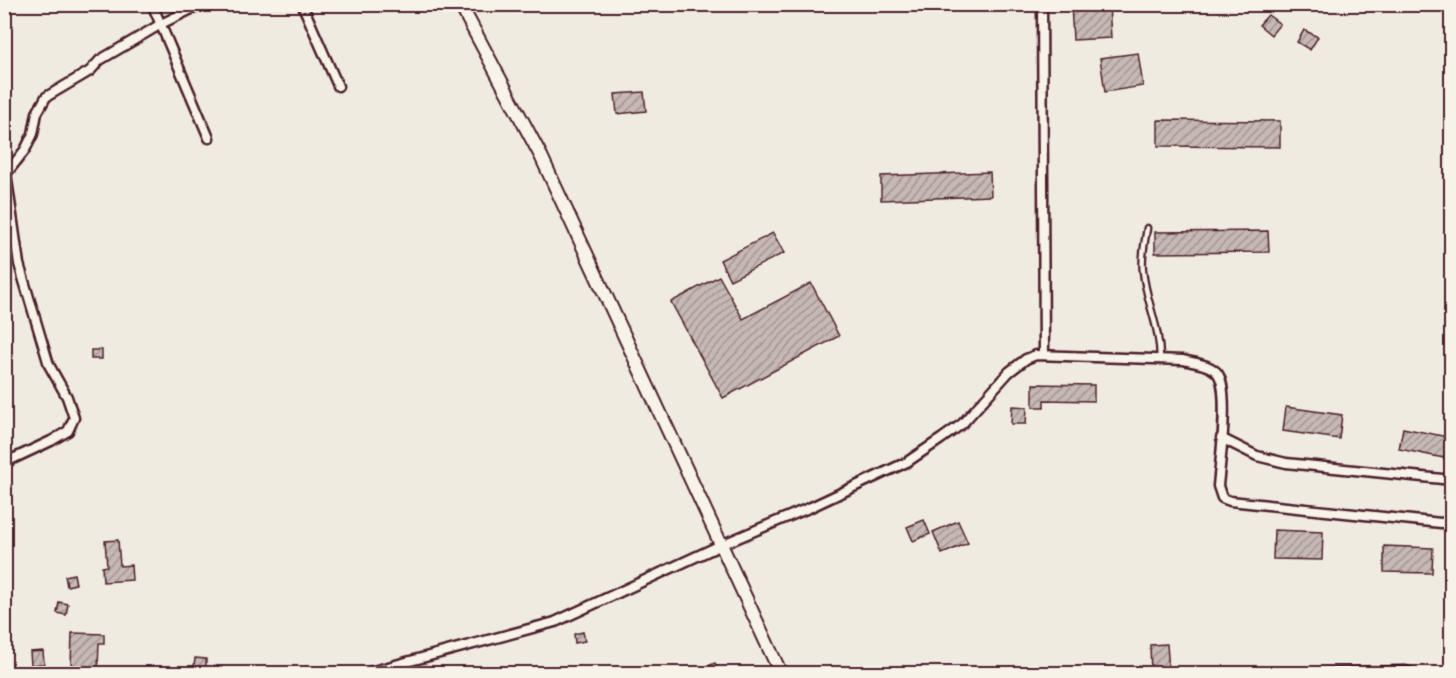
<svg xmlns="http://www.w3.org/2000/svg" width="1456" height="678" font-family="'Balsamiq Sans',sans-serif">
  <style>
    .building { fill: url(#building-hatch); stroke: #4a1f2b; stroke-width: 1.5 }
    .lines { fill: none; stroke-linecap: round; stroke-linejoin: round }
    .service-casing { stroke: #4a1f2b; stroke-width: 9 }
    .minor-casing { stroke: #4a1f2b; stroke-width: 13 }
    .secondary-casing { stroke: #4a1f2b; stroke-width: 16 }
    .service { stroke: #f7f3e8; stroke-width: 4.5 }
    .minor { stroke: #f7f3e8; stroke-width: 8 }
    .secondary { stroke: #f7f3e8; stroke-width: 12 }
  </style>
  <defs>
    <pattern id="building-hatch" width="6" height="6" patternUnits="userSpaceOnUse" patternTransform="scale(1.5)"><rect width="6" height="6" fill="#c6b8b3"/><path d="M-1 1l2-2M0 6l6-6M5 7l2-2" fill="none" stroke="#a39592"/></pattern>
  </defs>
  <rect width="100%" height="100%" fill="#f0ebe0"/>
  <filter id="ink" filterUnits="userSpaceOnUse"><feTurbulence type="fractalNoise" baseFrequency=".0167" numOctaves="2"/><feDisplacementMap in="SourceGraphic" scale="12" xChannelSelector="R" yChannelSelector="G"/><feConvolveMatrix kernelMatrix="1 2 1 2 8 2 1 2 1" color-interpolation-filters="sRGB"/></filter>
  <g filter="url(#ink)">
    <g class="building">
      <path d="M1071 4H1109L1111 38 1073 40Z"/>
      <path d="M1268 15 1280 24 1271 35 1259 25Z"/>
      <path d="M1304 30 1318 37 1310 50 1297 42Z"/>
      <path d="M1138 53 1143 86 1105 92 1100 58Z"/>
      <path d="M644 92 646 111 617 114 615 94Z"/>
      <path d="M1158 120 1280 121V147L1158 146Z"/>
      <path d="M990 172 991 196 881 200V176Z"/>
      <path d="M1268 231 1269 252 1155 253V232Z"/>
      <path d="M773 233 784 253 730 280 720 260Z"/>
      <path d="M719 276 743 319 811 283 839 336 723 398 671 302Z"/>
      <rect x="91" y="350" width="11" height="9"/>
      <path d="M1033 384 1094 385V401L1044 400V407H1033Z"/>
      <path d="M1012 406 1027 407 1026 424H1011Z"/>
      <path d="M1286 407 1342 415 1339 439 1283 431Z"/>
      <path d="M1403 428 1448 437 1444 458 1399 449Z"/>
      <path d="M924 520 930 534 913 541 907 527Z"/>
      <path d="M958 521 968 543 942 554 933 532Z"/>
      <path d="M1274 530 1323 532 1322 560 1273 559Z"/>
      <path d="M118 540 120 566 131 565 132 580 103 582 102 567 107 566 105 541Z"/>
      <path d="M1384 546 1433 548 1432 573 1384 572Z"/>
      <path d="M74 574 76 584 67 586 65 576Z"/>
      <path d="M59 602 68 604 66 615 57 613Z"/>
      <path d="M583 632 585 641 575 643 574 634Z"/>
      <path d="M72 633 104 634V643H99L98 667 71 666Z"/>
      <path d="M1167 644 1169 671 1151 672 1150 645Z"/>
      <path d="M43 651 44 664 31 665 30 652Z"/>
      <path d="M195 658 206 659V668L194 667Z"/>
      <path d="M715 663 720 674H691Z"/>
    </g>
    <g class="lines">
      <defs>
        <path id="service" d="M1147 228C1145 242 1141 257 1143 271 1146 302 1160 326 1160 359"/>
        <g id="minor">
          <path d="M152 4 209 138"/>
          <path d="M302 4 338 86"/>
          <path d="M1042 4 1044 354"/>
          <path d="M4 159 19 264 49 365 67 397 74 418 68 431 51 441 4 463"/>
          <path d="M6 174 25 150 33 134 37 113 46 97 90 71 100 60 129 43 161 24 202 4"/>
          <path d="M1221 438 1257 456 1286 463 1452 480"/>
          <path d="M362 674 555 622 721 545 811 507 907 462 941 439 962 424 1009 372 1026 359 1036 355 1183 360C1194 363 1211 364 1218 374 1230 391 1220 463 1218 486L1222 498 1230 501 1441 523 1452 521"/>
          <path d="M1302 674 1405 671 1415 674"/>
        </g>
        <path id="secondary" d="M460 4 541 156 781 674"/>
      </defs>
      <use href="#service" class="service-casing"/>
      <use href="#minor" class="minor-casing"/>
      <use href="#secondary" class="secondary-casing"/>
      <use href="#service" class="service"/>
      <use href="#minor" class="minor"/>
      <use href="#secondary" class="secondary"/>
    </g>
  </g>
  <rect width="1456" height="678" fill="none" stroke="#f7f3e8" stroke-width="24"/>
  <rect x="12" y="12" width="1432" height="654" fill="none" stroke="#4a1f2b" stroke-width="2" filter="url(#ink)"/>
</svg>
